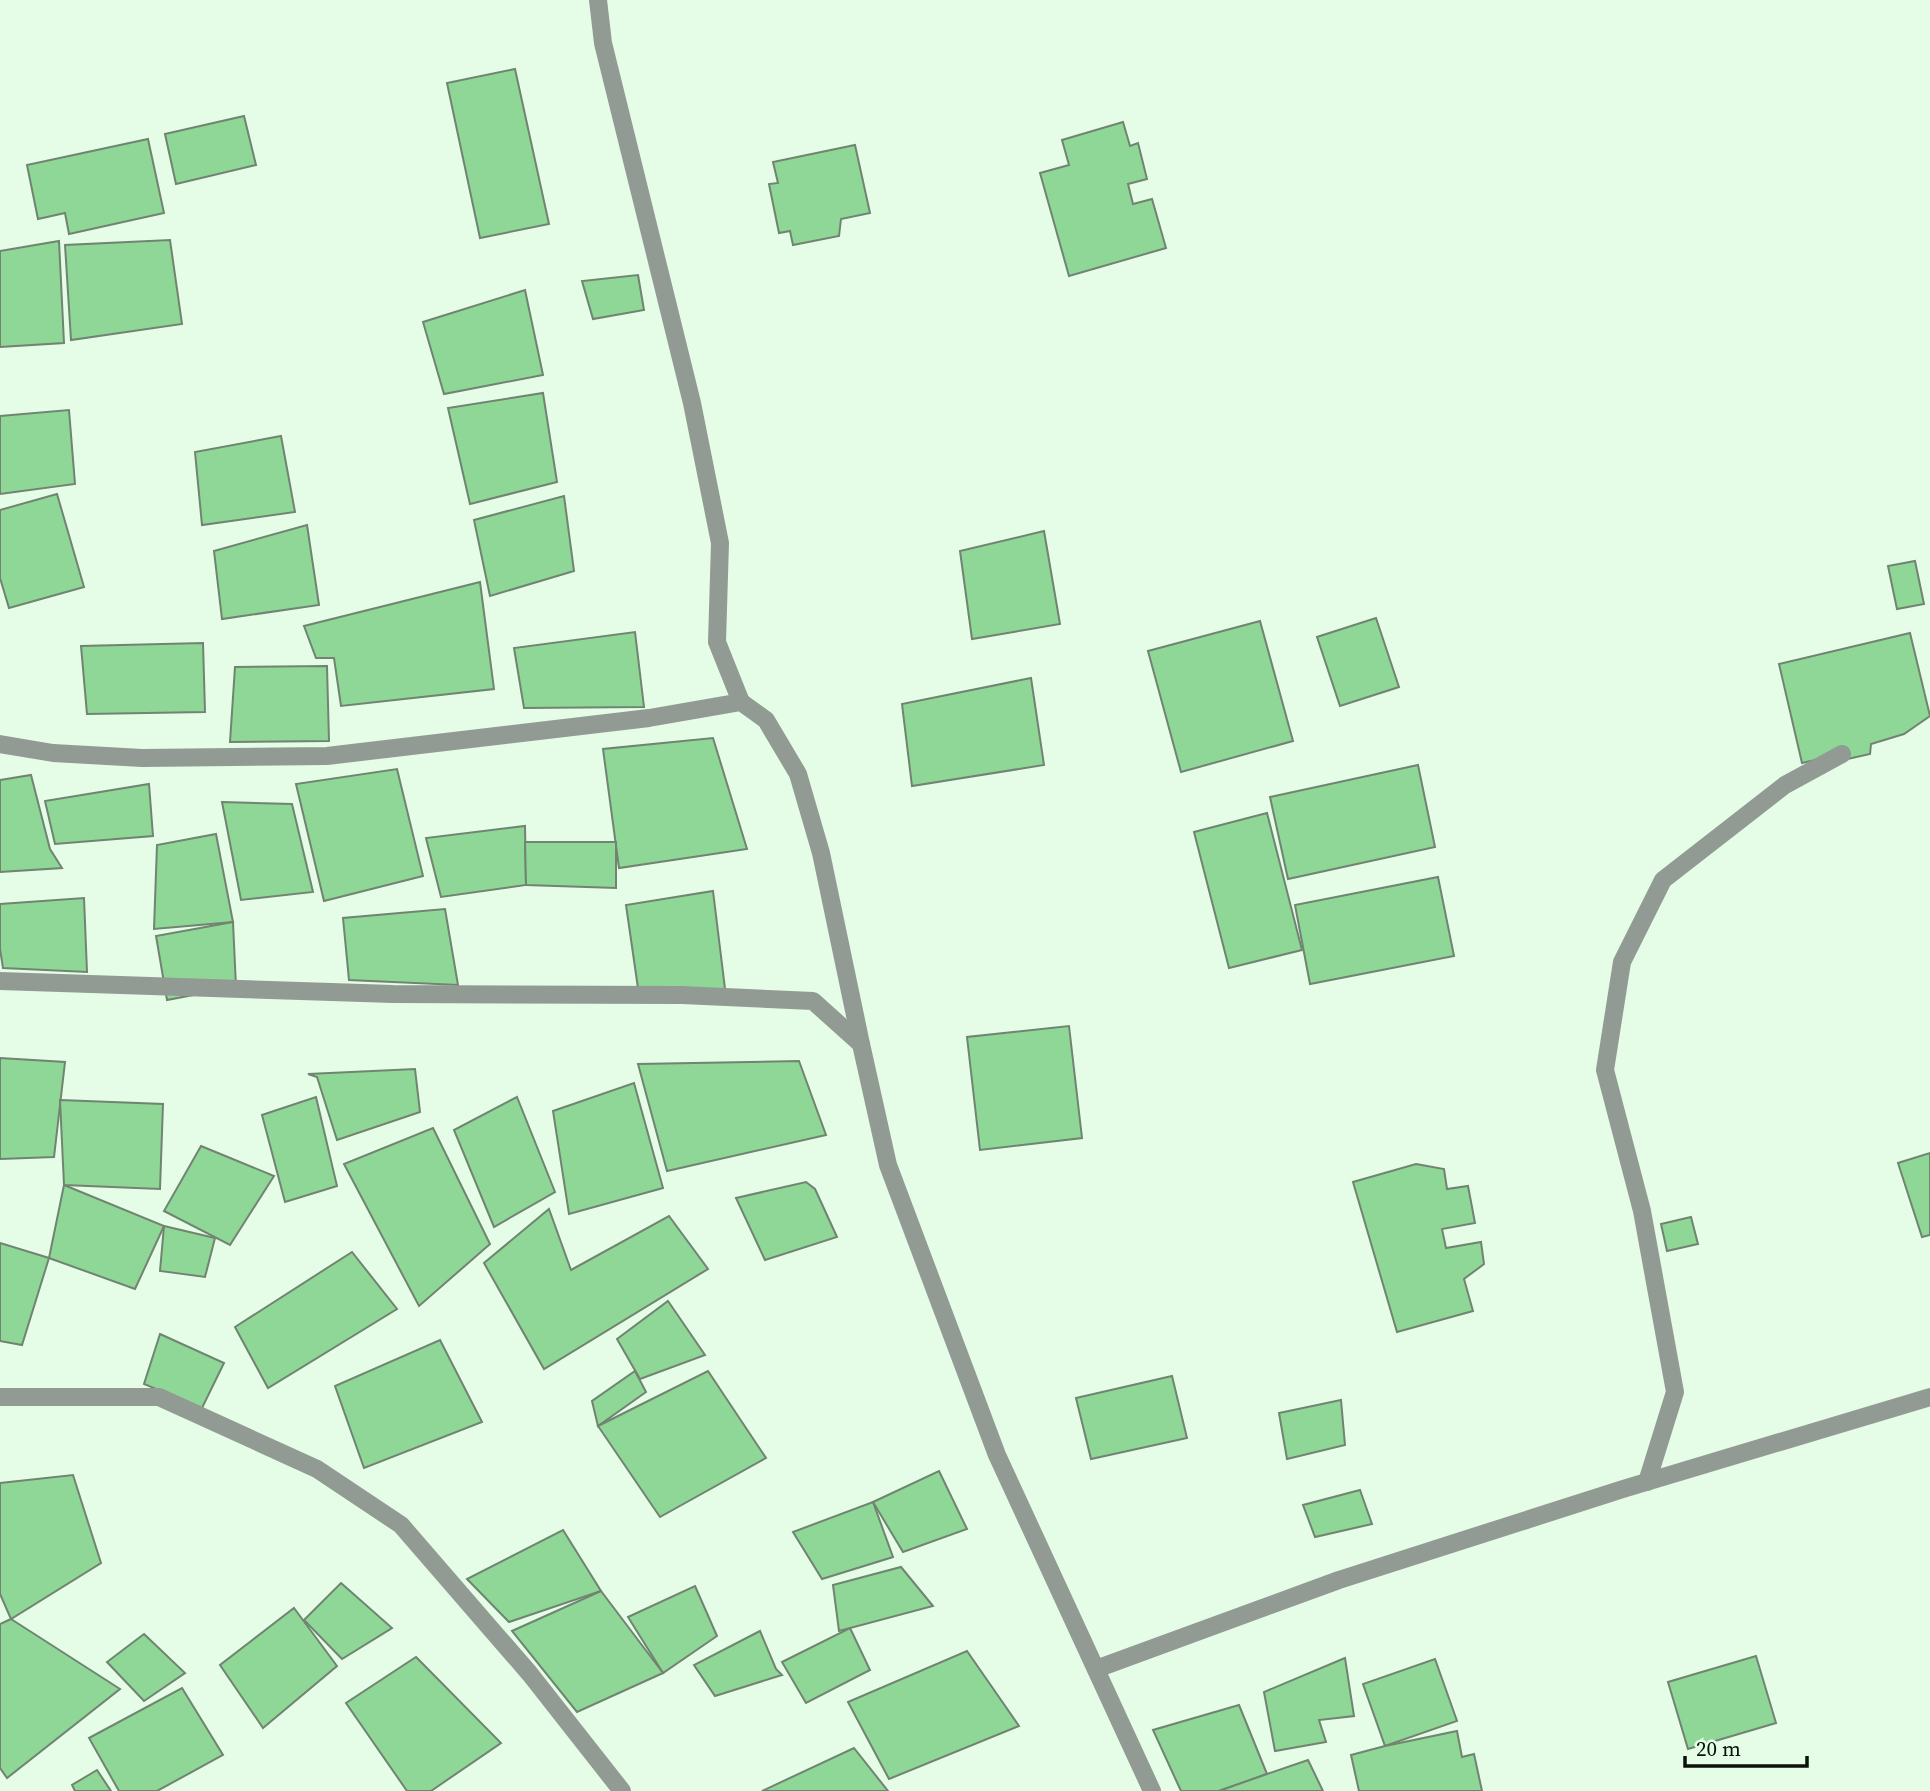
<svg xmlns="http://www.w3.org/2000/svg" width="1930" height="1791" font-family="'Source Serif 4',serif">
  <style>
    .building { fill: #8fd797; stroke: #708471; stroke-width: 2 }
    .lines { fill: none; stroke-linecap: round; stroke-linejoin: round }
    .minor { stroke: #929b93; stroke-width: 18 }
  </style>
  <rect width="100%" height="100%" fill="#e5fce7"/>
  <g class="building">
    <path d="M515 69 549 224 480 238 447 83Z"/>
    <path d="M244 116 256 165 176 184 165 134Z"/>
    <path d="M1123 122 1130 146 1138 143 1147 179 1128 184 1133 204 1152 199 1166 248 1069 276 1040 173 1069 165 1062 140Z"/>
    <path d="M148 139 164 213 69 234 65 213 38 219 27 165Z"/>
    <path d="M855 145 870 213 841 219 839 236 793 245 790 231 779 233 769 184 778 183 773 162Z"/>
    <path d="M170 240 182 324 71 340 65 245Z"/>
    <path d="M59 241 64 343 0 347V251Z"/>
    <path d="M638 275 644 310 593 319 582 281Z"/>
    <path d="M525 290 543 375 444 394 423 322Z"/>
    <path d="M543 393 557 482 470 504 448 408Z"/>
    <path d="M69 410 75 484 0 494V416Z"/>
    <path d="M281 436 295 512 202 525 195 452Z"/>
    <path d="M57 494 84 587 9 608 0 578V510Z"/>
    <path d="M564 496 574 571 490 596 474 520Z"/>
    <path d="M307 525 319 605 222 619 214 551Z"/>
    <path d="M1044 531 1060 624 972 639 960 551Z"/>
    <path d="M1915 561 1924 604 1897 609 1888 566Z"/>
    <path d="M480 582 494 689 341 706 334 658H316L304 626Z"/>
    <path d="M1376 618 1399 687 1340 706 1317 637Z"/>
    <path d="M1260 621 1293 741 1181 772 1148 651Z"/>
    <path d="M635 632 644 707 524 708 514 648Z"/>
    <path d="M1910 633 1930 716 1904 734 1871 744 1870 754 1843 760 1842 754 1802 763 1779 664Z"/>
    <path d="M203 643 205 712 87 714 81 646Z"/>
    <path d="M327 666 329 741 230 742 235 667Z"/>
    <path d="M1031 678 1044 765 912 786 902 704Z"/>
    <path d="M713 738 747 849 619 868 603 749Z"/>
    <path d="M1418 765 1435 847 1288 879 1270 797Z"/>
    <path d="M397 769 423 876 324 901 296 784Z"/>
    <path d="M31 775 50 849 62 868 0 872V780Z"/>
    <path d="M149 784 153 836 55 844 45 801Z"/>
    <path d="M222 802 292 804 313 892 241 900Z"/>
    <path d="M1267 813 1302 950 1229 968 1194 832Z"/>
    <path d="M525 826 526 885 441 897 426 838Z"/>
    <path d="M216 834 233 922 154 929 157 845Z"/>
    <path d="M525 842H616V888L526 885Z"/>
    <path d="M1438 877 1454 956 1310 984 1295 905Z"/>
    <path d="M713 891 726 997 639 995 626 905Z"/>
    <path d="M84 898 87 972 3 968 0 949V904Z"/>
    <path d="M445 909 458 985 349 980 343 918Z"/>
    <path d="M233 922 236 987 167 1000 156 936Z"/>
    <path d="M1069 1026 1082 1138 980 1150 967 1037Z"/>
    <path d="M0 1058 65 1062 54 1157 0 1159Z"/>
    <path d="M799 1061 826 1135 667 1171 638 1064Z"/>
    <path d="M415 1069 420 1112 337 1140 317 1077 308 1074Z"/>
    <path d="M634 1083 663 1188 569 1214 553 1111Z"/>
    <path d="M316 1097 337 1186 285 1202 262 1115Z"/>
    <path d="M517 1097 555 1192 494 1227 454 1130Z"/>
    <path d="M60 1100 163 1104 160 1189 64 1185Z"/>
    <path d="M433 1128 490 1244 419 1306 344 1164Z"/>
    <path d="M201 1146 274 1176 230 1245 164 1211Z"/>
    <path d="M1930 1153V1235L1922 1237 1898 1163Z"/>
    <path d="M1416 1164 1444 1169 1447 1189 1468 1186 1475 1223 1442 1229 1446 1248 1481 1242 1484 1264 1464 1279 1473 1311 1397 1332 1353 1182Z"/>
    <path d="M806 1182 815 1189 837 1237 765 1260 736 1198Z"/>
    <path d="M64 1185 164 1226 135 1289 49 1258Z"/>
    <path d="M549 1209 571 1270 669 1216 708 1269 544 1369 484 1263Z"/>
    <path d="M1691 1217 1698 1244 1667 1251 1661 1224Z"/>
    <path d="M164 1226 215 1238 205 1277 160 1271Z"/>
    <path d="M0 1243 49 1258 22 1345 0 1341Z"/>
    <path d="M352 1252 397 1309 268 1388 235 1327Z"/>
    <path d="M668 1301 705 1355 640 1379 617 1339Z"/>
    <path d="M160 1334 224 1363 202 1408 144 1384Z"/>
    <path d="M440 1340 482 1422 364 1468 335 1386Z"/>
    <path d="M635 1371 646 1392 598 1426 592 1401Z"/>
    <path d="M708 1371 766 1458 660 1517 598 1426Z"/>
    <path d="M1172 1376 1187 1438 1091 1459 1076 1398Z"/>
    <path d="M1341 1400 1345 1445 1287 1459 1279 1413Z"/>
    <path d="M939 1471 967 1529 903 1552 873 1502Z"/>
    <path d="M73 1475 101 1563 11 1619 0 1594V1483Z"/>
    <path d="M1360 1490 1372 1524 1315 1537 1303 1505Z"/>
    <path d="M873 1502 893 1557 822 1579 793 1532Z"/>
    <path d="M563 1530 601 1591 509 1622 467 1579Z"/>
    <path d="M901 1567 933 1606 839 1631 833 1585Z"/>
    <path d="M341 1583 392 1628 342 1659 304 1620Z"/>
    <path d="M695 1586 717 1636 663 1673 628 1617Z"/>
    <path d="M601 1591 663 1673 577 1712 512 1631Z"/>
    <path d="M294 1608 337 1666 263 1728 220 1665Z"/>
    <path d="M11 1619 120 1689 7 1778 0 1768V1624Z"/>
    <path d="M850 1628 870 1670 806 1703 782 1662Z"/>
    <path d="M760 1631 776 1669 782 1675 715 1696 694 1665Z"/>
    <path d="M144 1634 185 1673 144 1701 107 1662Z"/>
    <path d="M967 1651 1019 1726 889 1779 848 1702Z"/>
    <path d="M1756 1656 1776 1723 1688 1749 1668 1682Z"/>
    <path d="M416 1657 501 1743 431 1791H407L346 1703Z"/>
    <path d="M1345 1658 1354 1716 1319 1720 1326 1742 1275 1751 1264 1692Z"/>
    <path d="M1435 1659 1457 1721 1385 1746 1363 1684Z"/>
    <path d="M182 1688 223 1755 157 1791H119L89 1738Z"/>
    <path d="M1239 1705 1267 1774 1219 1791H1181L1153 1730Z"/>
    <path d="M1457 1731 1462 1757 1474 1754 1482 1791H1359L1351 1755 1385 1746Z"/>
    <path d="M854 1748 888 1791H762Z"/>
    <path d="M1308 1760 1323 1791H1219L1267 1774Z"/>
    <path d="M97 1770 111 1791H75L72 1785Z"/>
  </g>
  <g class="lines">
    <g class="minor">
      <path d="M598 0 603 43 692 403 720 543 717 642 741 702"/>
      <path d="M0 744 53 753 142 758 327 756 649 718 741 702 766 720 798 774 821 853 861 1044"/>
      <path d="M0 981 393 994 682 995 813 1001 861 1044 888 1165 997 1455 1152 1791"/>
      <path d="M0 1397H159L317 1469 401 1525 530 1674 622 1791"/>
      <path d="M1647 1482 1675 1392 1642 1211 1605 1070 1622 962 1663 880 1785 785 1842 754"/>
      <path d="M1096 1669 1339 1580 1623 1489 1930 1397"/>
    </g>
  </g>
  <path d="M1685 1756v10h122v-10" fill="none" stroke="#0a120b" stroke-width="3.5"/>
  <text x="1696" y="1756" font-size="21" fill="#0a120b" stroke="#e5fce7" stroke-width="5" paint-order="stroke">20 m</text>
</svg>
